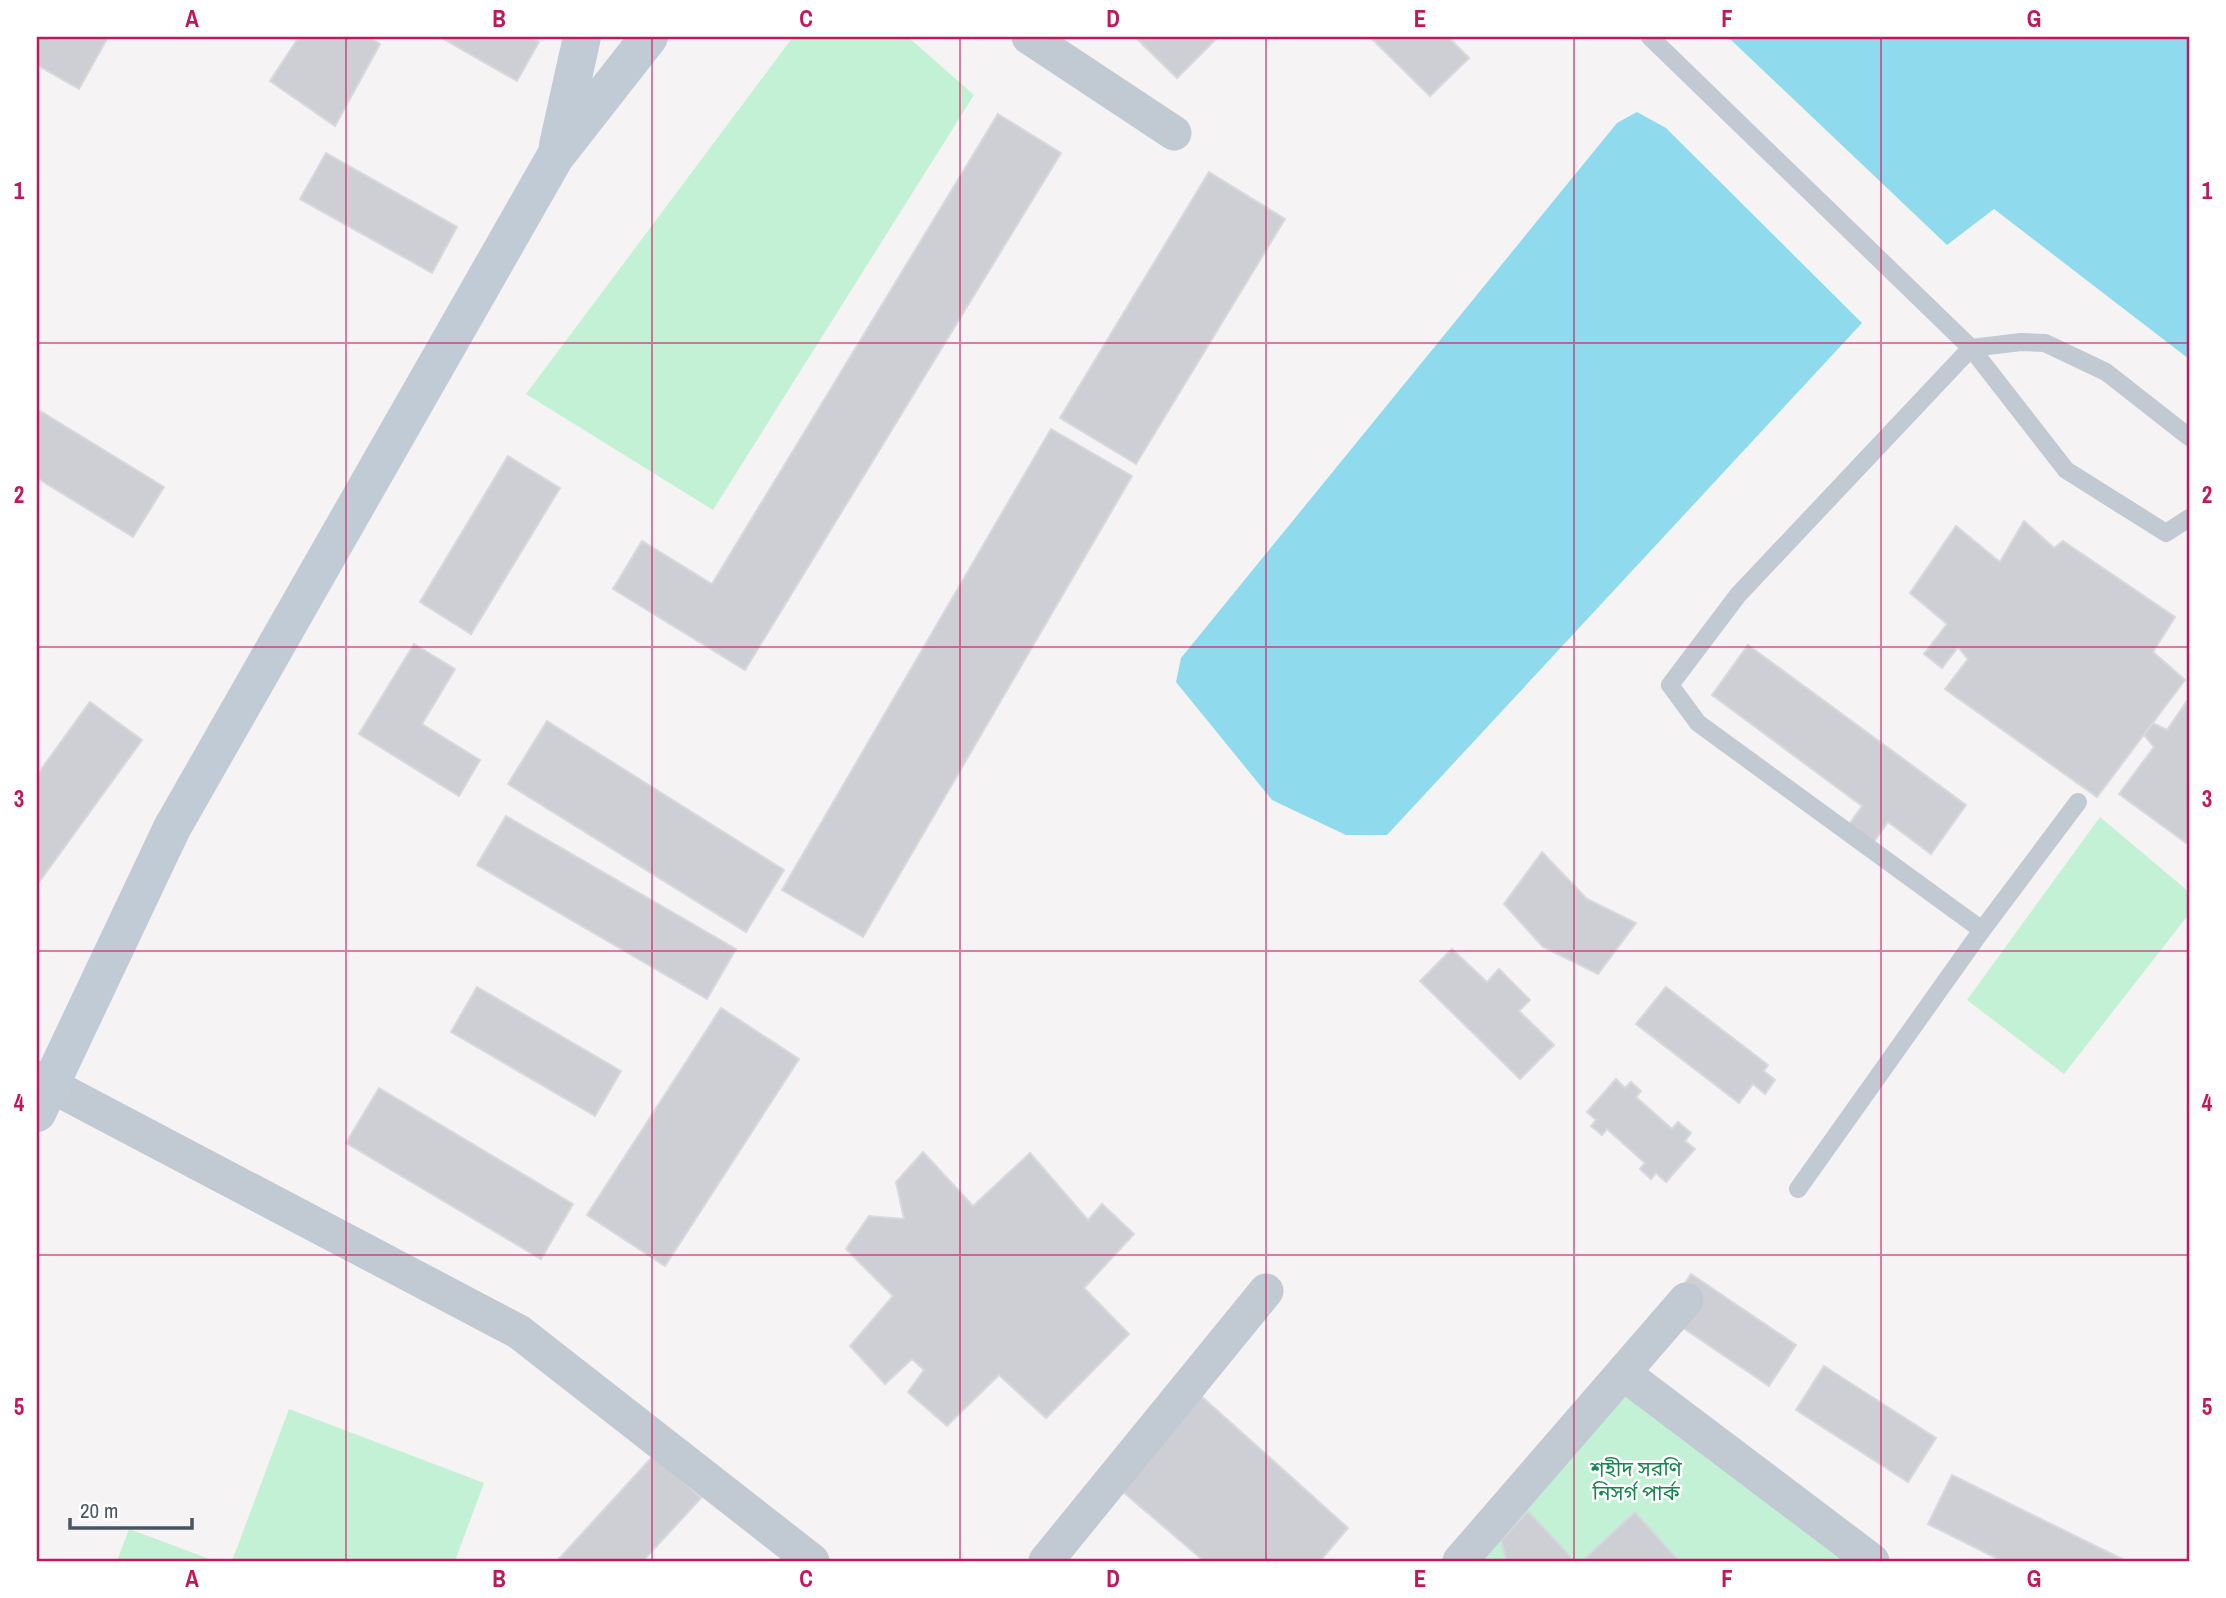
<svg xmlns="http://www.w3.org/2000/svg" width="2226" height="1598" font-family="'Archivo Narrow','Noto Sans Bengali',sans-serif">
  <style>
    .green { fill: #c3f1d5 }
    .water { fill: #90daee }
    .building { fill: #cdcfd5; stroke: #d7d9de; stroke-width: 2 }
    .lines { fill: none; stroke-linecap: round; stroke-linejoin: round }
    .lane { stroke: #c1cad2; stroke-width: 18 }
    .street { stroke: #c1cad2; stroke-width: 35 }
    .secondary { stroke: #c1cbd6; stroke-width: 38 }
    .grid { fill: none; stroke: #c2185b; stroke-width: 2; stroke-opacity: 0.55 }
    .labels { text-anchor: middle; stroke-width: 5; stroke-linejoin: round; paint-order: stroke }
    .park-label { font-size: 21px; fill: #17864f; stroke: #fff }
    .neatline { fill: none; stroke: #c2185b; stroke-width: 2.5 }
    .grid-label { font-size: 23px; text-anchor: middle; font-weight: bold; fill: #c2185b }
  </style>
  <rect width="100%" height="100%" fill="#f5f3f3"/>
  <g class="green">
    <path d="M793 37H908L974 95 713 510 526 394Z"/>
    <path d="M2100 817 2189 892V914L2064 1074 1967 1000Z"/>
    <path d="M1623 1373 1873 1561H1460Z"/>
    <path d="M289 1409 484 1483 455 1561H232Z"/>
    <path d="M129 1529 215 1561H117Z"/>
  </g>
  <g class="water">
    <path d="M1730 37H2189V359L1994 209 1947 245 1729 38Z"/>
    <path d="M1637 112 1666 128 1862 323 1387 835H1346L1272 800 1176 682 1181 658 1617 123Z"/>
  </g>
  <g class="building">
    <path d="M37 37H108L79 89 37 65Z"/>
    <path d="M299 37H369L380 44 335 126 270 81Z"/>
    <path d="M440 37H530L539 42 517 81Z"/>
    <path d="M1135 37H1218L1177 78Z"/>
    <path d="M1370 37H1448L1469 58 1430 96Z"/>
    <path d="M998 114 1061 153 745 670 613 589 642 541 712 584Z"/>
    <path d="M326 153 457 227 432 273 300 199Z"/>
    <path d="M1209 172 1285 219 1136 464 1060 418Z"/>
    <path d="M37 409 164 487 133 537 37 478Z"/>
    <path d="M1051 429 1132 476 863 937 782 890Z"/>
    <path d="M508 456 560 488 471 634 420 602Z"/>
    <path d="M2024 521 2054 548 2063 541 2175 617 2153 652 2185 680 2097 797 1945 689 1968 659 1958 647 1942 668 1924 654 1947 624 1910 593 1956 526 2000 562Z"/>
    <path d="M414 644 455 669 422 724 480 760 459 796 359 734Z"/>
    <path d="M1748 645 1966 805 1931 854 1888 822 1866 853 1841 836 1862 806 1712 695Z"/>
    <path d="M2189 698V845L2119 794 2154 747 2144 735 2153 723 2167 730Z"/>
    <path d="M90 702 142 740 37 885V775Z"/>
    <path d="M547 721 784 870 746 932 508 784Z"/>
    <path d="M506 816 736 949 707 999 477 865Z"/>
    <path d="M1542 852 1587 899 1636 923 1598 974 1543 947 1504 904Z"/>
    <path d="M1452 949 1487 982 1499 969 1530 1000 1519 1011 1554 1045 1520 1079 1420 981Z"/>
    <path d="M477 987 621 1071 595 1116 451 1032Z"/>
    <path d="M1666 987 1768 1065 1764 1071 1775 1080 1765 1094 1753 1084 1739 1103 1636 1024Z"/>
    <path d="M721 1008 799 1059 665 1266 587 1215Z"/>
    <path d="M1616 1079 1625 1088 1631 1082 1641 1091 1636 1097 1672 1129 1678 1122 1691 1133 1685 1141 1695 1149 1666 1182 1656 1173 1651 1179 1640 1169 1645 1163 1607 1129 1602 1135 1591 1126 1596 1120 1587 1112Z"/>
    <path d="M379 1088 573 1204 541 1259 346 1143Z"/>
    <path d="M923 1152 973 1206 1030 1153 1088 1220 1102 1204 1134 1234 1084 1288 1129 1334 1046 1418 999 1375 947 1426 908 1392 924 1370 912 1359 885 1384 850 1346 893 1296 846 1249 869 1216 904 1219 896 1182Z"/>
    <path d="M1691 1274 1796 1345 1769 1386 1664 1315Z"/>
    <path d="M1824 1366 1936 1438 1908 1482 1796 1410Z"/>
    <path d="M1200 1395 1348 1528 1320 1561H1204L1116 1486Z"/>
    <path d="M654 1455 701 1498 643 1561H557Z"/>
    <path d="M1952 1475 2126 1561H2002L1928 1524Z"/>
    <path d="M1528 1511 1575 1561H1506L1501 1540Z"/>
    <path d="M1635 1512 1679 1561H1582Z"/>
  </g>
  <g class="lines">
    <g class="lane">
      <path d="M1650 37 1971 348 2066 470 2166 533 2189 518"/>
      <path d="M1982 930 2078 802"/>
      <path d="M1798 1189 1982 930 1698 723 1670 685 1738 595 1971 348 2021 342 2045 343 2106 372 2189 437"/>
    </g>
    <g class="street">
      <path d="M1029 37 1174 133"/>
      <path d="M37 1078 519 1332 812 1561"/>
      <path d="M1623 1373 1872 1561"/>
      <path d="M1046 1561 1266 1291"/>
      <path d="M1460 1561 1686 1300"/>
    </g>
    <g class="secondary">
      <path d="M558 145 582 37"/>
      <path d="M37 1113 172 828 555 157 649 37"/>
    </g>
  </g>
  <path class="grid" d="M346 37V1561M652 37V1561M960 37V1561M1266 37V1561M1574 37V1561M1881 37V1561M37 343H2189M37 647H2189M37 951H2189M37 1255H2189"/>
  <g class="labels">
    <g class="park-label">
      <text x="1636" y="1476">শহীদ সরণি<tspan x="1636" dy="24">নিসর্গ পার্ক</tspan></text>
    </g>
  </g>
  <rect width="2226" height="1598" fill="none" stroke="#ffffff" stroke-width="77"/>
  <path d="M70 1518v10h122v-10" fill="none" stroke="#4a5661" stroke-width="3.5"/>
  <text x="80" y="1518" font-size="21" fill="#4a5661" stroke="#ffffff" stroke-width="5" paint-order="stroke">20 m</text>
  <rect x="38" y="38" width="2150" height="1522" class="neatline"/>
  <g class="grid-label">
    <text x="192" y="27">A</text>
    <text x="499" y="27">B</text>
    <text x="806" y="27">C</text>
    <text x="1113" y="27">D</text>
    <text x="1420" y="27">E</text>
    <text x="1727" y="27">F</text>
    <text x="2034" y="27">G</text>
    <text x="19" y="199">1</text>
    <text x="2207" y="199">1</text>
    <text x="19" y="503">2</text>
    <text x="2207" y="503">2</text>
    <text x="19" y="807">3</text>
    <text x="2207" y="807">3</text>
    <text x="19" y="1111">4</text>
    <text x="2207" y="1111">4</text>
    <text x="19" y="1415">5</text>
    <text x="2207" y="1415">5</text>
    <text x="192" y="1587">A</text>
    <text x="499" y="1587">B</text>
    <text x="806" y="1587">C</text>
    <text x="1113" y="1587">D</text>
    <text x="1420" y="1587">E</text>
    <text x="1727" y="1587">F</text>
    <text x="2034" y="1587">G</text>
  </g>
</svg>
